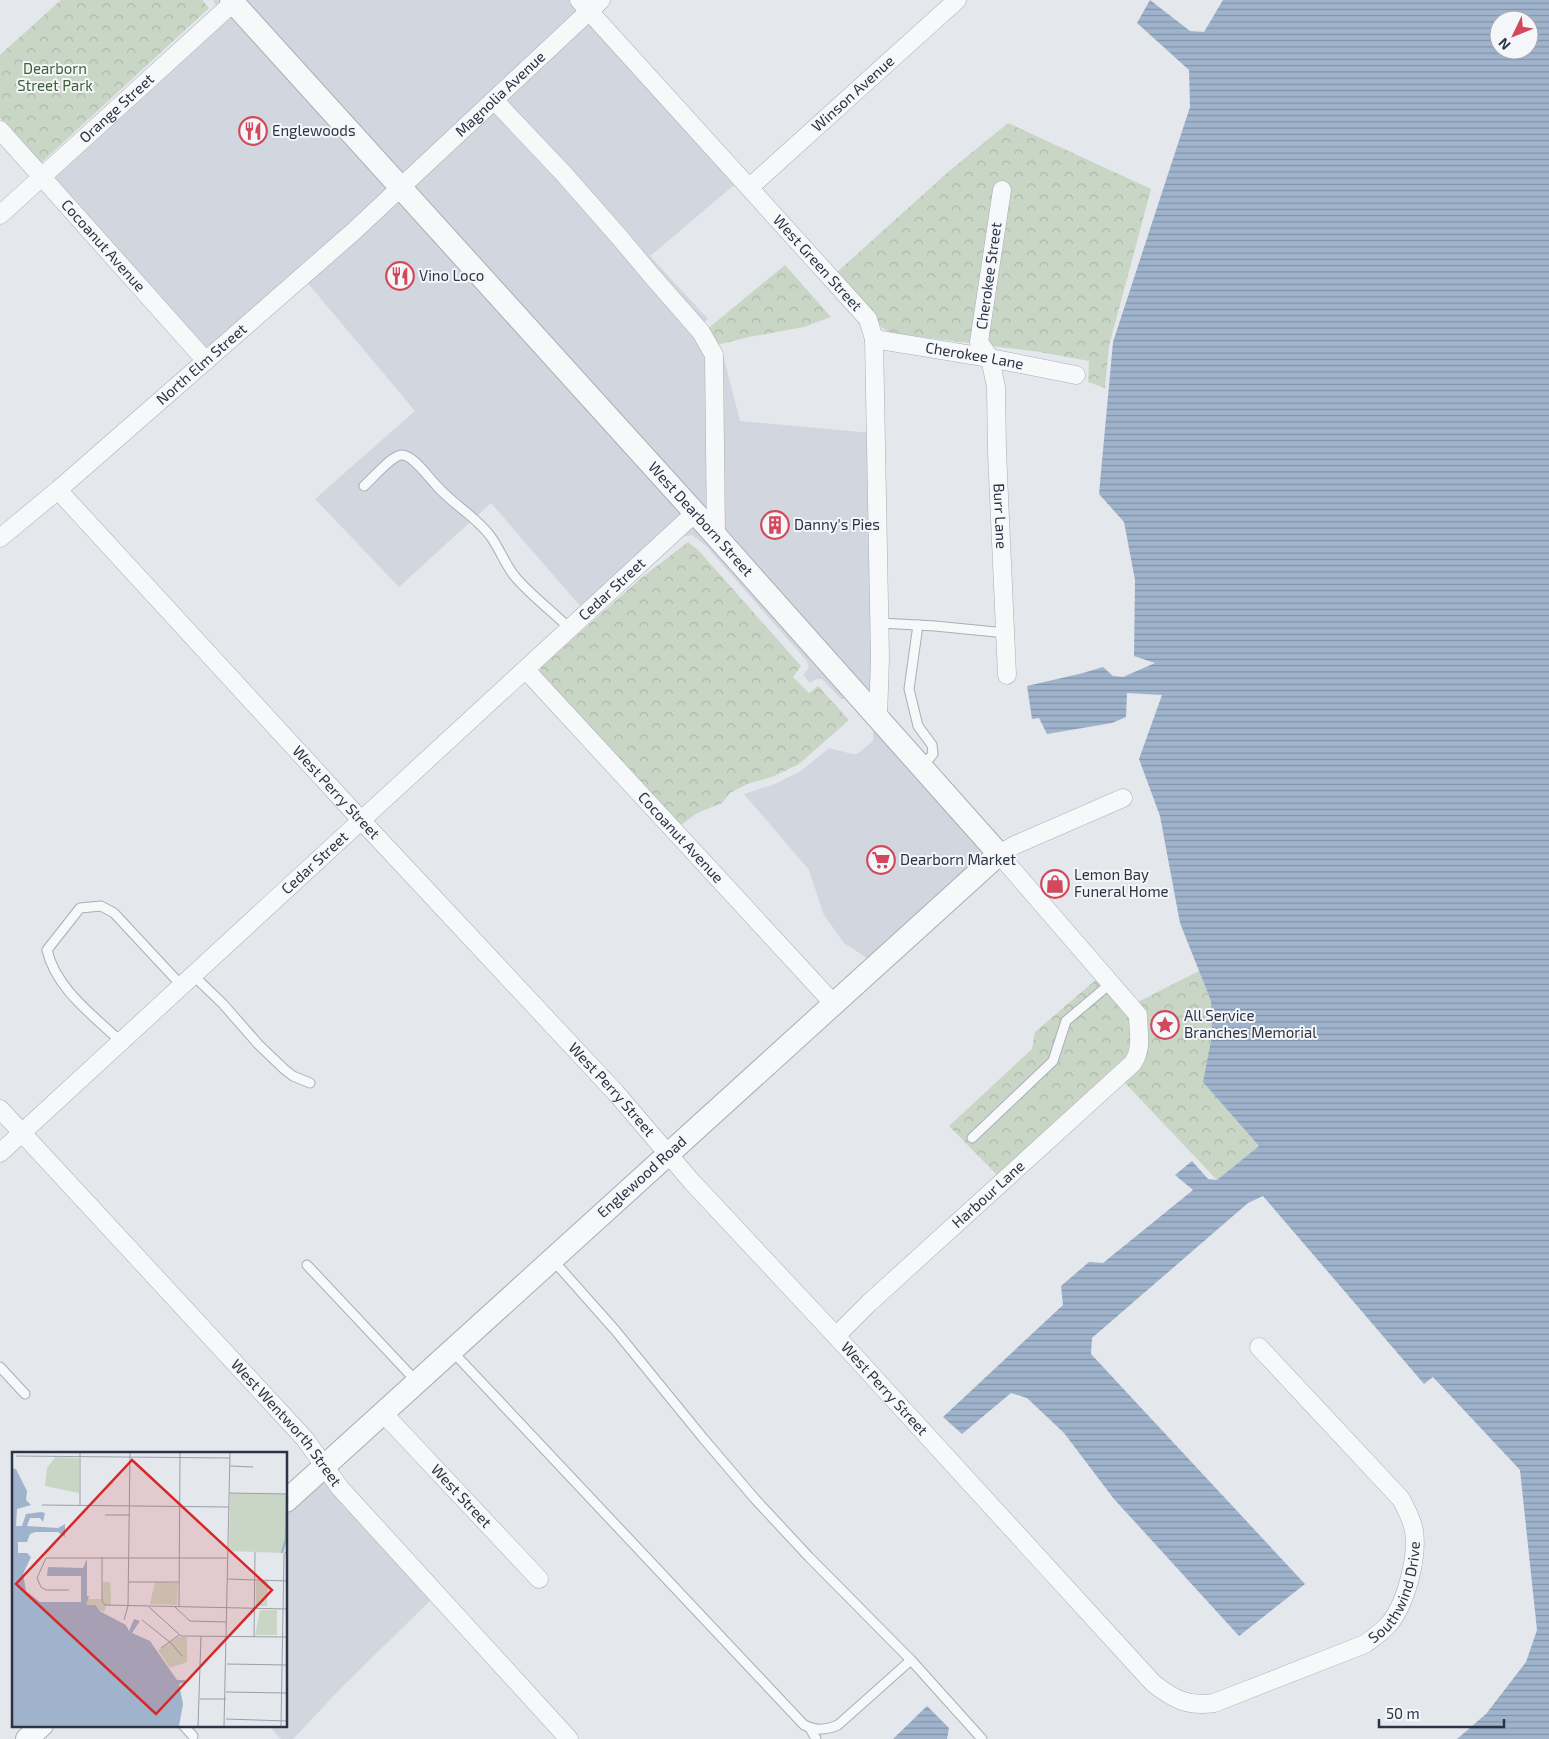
<svg xmlns="http://www.w3.org/2000/svg" width="1549" height="1739" font-family="'Exo 2',sans-serif">
  <style>
    .built { fill: #d2d6de }
    .park { fill: url(#park-crowns) }
    .water { fill: url(#water-rules); fill-rule: evenodd }
    .lines { fill: none; stroke-linecap: round; stroke-linejoin: round }
    .service-casing { stroke: #a9aeb7; stroke-width: 11 }
    .minor-casing { stroke: #a9aeb7; stroke-width: 19 }
    .tertiary-casing { stroke: #a9aeb7; stroke-width: 24 }
    .service { stroke: #f7f8fa; stroke-width: 9 }
    .minor { stroke: #f7f8fa; stroke-width: 18 }
    .tertiary { stroke: #f7f8fa; stroke-width: 22 }
    .labels { text-anchor: middle; stroke-width: 4; stroke-linejoin: round; paint-order: stroke }
    .park-label { font-size: 15px; fill: #3f6138; stroke: #f4f6f9 }
    .street-label { font-size: 15px; fill: #2b3445; stroke: #f4f6f9 }
    .poi-label { font-size: 15px; fill: #2b3445; stroke: #f4f6f9; text-anchor: start }
    .inset-river { fill: none; stroke: #9fb4cc; stroke-width: 2.5 }
    .inset-road { fill: none; stroke: #9a9fa9; stroke-width: 1 }
    .view { fill: #d62828; fill-opacity: 0.15; stroke: #d62828; stroke-width: 2.5 }
    .inset-edge { fill: none; stroke: #2b3445; stroke-width: 2.5 }
  </style>
  <defs>
    <pattern id="park-crowns" width="20" height="18" patternUnits="userSpaceOnUse" patternTransform="scale(1.25)"><rect width="20" height="18" fill="#c9d6c5"/><path d="M2 6a3 3 0 1 1 6 0M12 15a3 3 0 1 1 6 0" fill="none" stroke="#adb8ab"/></pattern>
    <pattern id="water-rules" width="6" height="5" patternUnits="userSpaceOnUse" patternTransform="scale(1.25)"><rect width="6" height="5" fill="#9fb4cc"/><path d="M0 2.5h6" fill="none" stroke="#8293a7"/></pattern>
  </defs>
  <rect width="100%" height="100%" fill="#e4e7ec"/>
  <g class="built">
    <path d="M213 0H218L688 519 847 699H841L822 679H816L810 683 803 675 809 668 807 661 706 546 692 535 681 537 588 615 491 503 399 587 315 499 415 411 301 275 200 362 37 170 217 7Z"/>
    <path d="M244 0H587L745 176 650 256 708 319 700 326 716 353 722 351 740 421 871 433 876 701Z"/>
    <path d="M873 726 986 854 870 960 844 943 824 915 809 870 744 794 775 784 801 771 829 748 852 754H857L873 741Z"/>
    <path d="M331 1472 438 1593 343 1686 293 1739H281L268 1725H286V1513Z"/>
  </g>
  <g class="park">
    <path d="M61 0H202L209 8 41 163 0 118V55Z"/>
    <path d="M1008 123 1151 189 1109 346 1105 388 1088 382 1089 361 1040 352 890 333 877 324 835 274 948 172Z"/>
    <path d="M785 265 831 317 804 327 749 337 717 345 705 331Z"/>
    <path d="M688 542 699 551 801 666 793 677 809 693 818 686 849 720 799 764 772 777 747 784 730 793 722 803 697 813 677 828 540 675 541 667 639 580Z"/>
    <path d="M1199 971 1211 1001 1212 1036 1209 1054 1226 1108 1259 1146 1217 1180 1124 1082 998 1176 949 1126 1032 1049 1035 1032 1105 972 1134 1004Z"/>
  </g>
  <g class="water">
    <path d="M1150 0 1190 31 1204 32 1223 0H1549V1739H1457L1486 1714 1526 1662 1537 1630 1520 1470 1433 1377 1424 1384 1263 1196 1248 1203 1092 1338 1091 1354 1305 1584 1239 1636 1114 1499 1064 1433 1027 1398 1011 1393 962 1434 943 1417 1063 1305 1061 1286 1089 1262 1103 1263 1193 1190 1175 1175 1192 1161 1208 1179 1217 1180 1259 1146 1203 1082 1212 1036 1211 1001 1180 923 1160 816 1139 759 1162 695 1127 693 1126 717 1112 723 1047 734 1039 718 1032 719 1027 686 1083 673 1103 667 1113 676 1123 677 1155 663 1134 656 1135 580 1124 522 1099 494 1113 342 1190 107 1189 70 1137 23ZM1499 20H1529V50H1499Z"/>
    <path d="M927 1706 949 1728 947 1739H893Z"/>
  </g>
  <g class="lines">
    <defs>
      <g id="service">
        <path d="M364 486C372 479 392 455 402 455 413 455 428 477 436 485 452 504 477 517 491 537 501 551 506 567 517 579 533 597 553 612 570 629"/>
        <path d="M880 623 935 626 1006 633"/>
        <path d="M918 625 909 689 918 726 932 745 933 754 922 767"/>
        <path d="M193 975 223 1004 258 1044 284 1069 293 1076 310 1083"/>
        <path d="M121 1042C93 1015 56 989 47 950L80 908 101 906 114 913 182 986"/>
        <path d="M972 1138 1053 1061 1066 1021 1111 983"/>
        <path d="M552 1259 615 1330 703 1438 755 1499 809 1557 911 1660 982 1739"/>
        <path d="M307 1265 417 1382"/>
        <path d="M452 1351 804 1725C816 1731 826 1730 838 1725L911 1660"/>
        <path d="M0 1367 25 1394"/>
        <path d="M183 1725 193 1736"/>
        <path d="M810 1728 816 1739"/>
      </g>
      <g id="minor">
        <path id="s1" d="M579 0 868 319 874 339 880 658 878 717"/>
        <path d="M494 100 564 174 621 239 652 276 701 332 714 355 716 536"/>
        <path id="s2" d="M0 130 206 361"/>
        <path id="s3" d="M750 187 957 0"/>
        <path id="s4" d="M1002 190 979 342 990 358 996 387 997 452 1007 675"/>
        <path id="s5" d="M0 215 236 0"/>
        <path id="s6" d="M874 339 990 358 1076 375"/>
        <path id="s7" d="M58 490 361 820 616 1093 692 1182 836 1336 1153 1683C1173 1699 1188 1707 1214 1703L1365 1644C1373 1638 1382 1632 1389 1624 1406 1604 1418 1557 1414 1531 1412 1519 1406 1509 1401 1499L1259 1347"/>
        <path id="s8" d="M0 538 58 490 353 232 601 0"/>
        <path id="s9" d="M526 670 834 1004"/>
        <path id="s10" d="M0 1109 305 1439 340 1488 569 1739"/>
        <path id="s11" d="M0 1153 695 513"/>
        <path id="s12" d="M836 1336 869 1303 1133 1063C1143 1047 1138 1033 1138 1015L999 854 1015 845 1123 798"/>
        <path id="s13" d="M383 1413 539 1579"/>
      </g>
      <g id="tertiary">
        <path id="s14" d="M231 0 716 536 999 854 286 1501"/>
        <path d="M27 1739 42 1725"/>
      </g>
    </defs>
    <use href="#service" class="service-casing"/>
    <use href="#minor" class="minor-casing"/>
    <use href="#tertiary" class="tertiary-casing"/>
    <use href="#service" class="service"/>
    <use href="#minor" class="minor"/>
    <use href="#tertiary" class="tertiary"/>
  </g>
  <defs>
    <symbol id="restaurant-ring" viewBox="-11 -11 22 22"><circle r="9.5" fill="#f4f6f9" stroke="#d1495b" stroke-width="1.5"/><path d="M-5-6h1v4h1v-4h1v4h1v-4h1v5L-1.5 .5V6h-2V.5L-5-1ZM5-6V6H3V1.5H1.5Q1.5-4 5-6Z" fill="#d1495b"/></symbol>
    <symbol id="building-ring" viewBox="-11 -11 22 22"><circle r="9.5" fill="#f4f6f9" stroke="#d1495b" stroke-width="1.5"/><path d="M-4-6H4V6H1V3H-1V6H-4ZM-2.5-4.3h1.7v1.8h-1.7ZM.8-4.3h1.7v1.8H.8ZM-2.5-1h1.7V.8h-1.7ZM.8-1h1.7V.8H.8Z" fill="#d1495b"/></symbol>
    <symbol id="supermarket-ring" viewBox="-11 -11 22 22"><circle r="9.5" fill="#f4f6f9" stroke="#d1495b" stroke-width="1.5"/><path d="M-6-5.5h2.5l.6 2H6L4.5 2H-2.5L-4.4-4H-6ZM-1.5 3.2a1.3 1.3 0 1 0 .1 0ZM3 3.2a1.3 1.3 0 1 0 .1 0Z" fill="#d1495b"/></symbol>
    <symbol id="shop-ring" viewBox="-11 -11 22 22"><circle r="9.5" fill="#f4f6f9" stroke="#d1495b" stroke-width="1.5"/><path d="M-5-2.5h2.3a2.7 3.5 0 0 1 5.4 0H5L5.5 6h-11ZM-1.5-2.5h3a1.5 2.3 0 0 0-3 0Z" fill="#d1495b"/></symbol>
    <symbol id="sight-ring" viewBox="-11 -11 22 22"><circle r="9.5" fill="#f4f6f9" stroke="#d1495b" stroke-width="1.5"/><path d="M0-6L1.8-2.2L6-1.7L2.9 1.2L3.7 5.4L0 3.3L-3.7 5.4L-2.9 1.2L-6-1.7L-1.8-2.2Z" fill="#d1495b"/></symbol>
  </defs>
  <g fill-rule="evenodd">
    <use href="#restaurant-ring" x="237" y="115" width="32" height="32"/>
    <use href="#restaurant-ring" x="384" y="260" width="32" height="32"/>
    <use href="#building-ring" x="759" y="509" width="32" height="32"/>
    <use href="#supermarket-ring" x="865" y="844" width="32" height="32"/>
    <use href="#shop-ring" x="1039" y="868" width="32" height="32"/>
    <use href="#sight-ring" x="1149" y="1009" width="32" height="32"/>
  </g>
  <g class="labels">
    <g class="park-label">
      <text x="55" y="74">Dearborn<tspan x="55" dy="17">Street Park</tspan></text>
    </g>
    <g class="street-label">
      <text dy="5" stroke="none"><textPath href="#s8" startOffset="669">Magnolia Avenue</textPath></text>
      <text dy="5" stroke="none"><textPath href="#s3" startOffset="139">Winson Avenue</textPath></text>
      <text dy="5" stroke="none"><textPath href="#s5" startOffset="158">Orange Street</textPath></text>
      <text dy="5" stroke="none"><textPath href="#s2" startOffset="155">Cocoanut Avenue</textPath></text>
      <text dy="5" stroke="none"><textPath href="#s1" startOffset="355">West Green Street</textPath></text>
      <text transform="translate(989 276) rotate(-82)" y="5">Cherokee Street</text>
      <text dy="5" stroke="none"><textPath href="#s6" startOffset="102">Cherokee Lane</textPath></text>
      <text dy="5" stroke="none"><textPath href="#s8" startOffset="266">North Elm Street</textPath></text>
      <text dy="5" stroke="none"><textPath href="#s4" startOffset="332">Burr Lane</textPath></text>
      <text dy="5" stroke="none"><textPath href="#s14" startOffset="700">West Dearborn Street</textPath></text>
      <text dy="5" stroke="none"><textPath href="#s11" startOffset="832">Cedar Street</textPath></text>
      <text dy="5" stroke="none"><textPath href="#s7" startOffset="411">West Perry Street</textPath></text>
      <text dy="5" stroke="none"><textPath href="#s9" startOffset="228">Cocoanut Avenue</textPath></text>
      <text dy="5" stroke="none"><textPath href="#s11" startOffset="428">Cedar Street</textPath></text>
      <text dy="5" stroke="none"><textPath href="#s7" startOffset="816">West Perry Street</textPath></text>
      <text transform="translate(642 1177) rotate(-42)" y="5">Englewood Road</text>
      <text dy="5" stroke="none"><textPath href="#s12" startOffset="208">Harbour Lane</textPath></text>
      <text dy="5" stroke="none"><textPath href="#s7" startOffset="1221">West Perry Street</textPath></text>
      <text dy="5" stroke="none"><textPath href="#s10" startOffset="425">West Wentworth Street</textPath></text>
      <text dy="5" stroke="none"><textPath href="#s13" startOffset="114">West Street</textPath></text>
      <text dy="5" stroke="none"><textPath href="#s7" startOffset="1911">Southwind Drive</textPath></text>
    </g>
    <g class="poi-label">
      <text x="272" y="136">Englewoods</text>
      <text x="419" y="281">Vino Loco</text>
      <text x="794" y="530">Danny's Pies</text>
      <text x="900" y="865">Dearborn Market</text>
      <text x="1074" y="880">Lemon Bay<tspan x="1074" dy="17">Funeral Home</tspan></text>
      <text x="1184" y="1021">All Service<tspan x="1184" dy="17">Branches Memorial</tspan></text>
    </g>
  </g>
  <g transform="translate(12 1452)">
    <rect width="275" height="275" fill="#e4e7ec"/>
    <path d="M43 5 67 6V41L33 34 35 16Z" fill="#c9d6c5"/>
    <path d="M218 41 275 42 272 101 217 99ZM244 129H256L255 154H244ZM91 130H98L99 144V154H94L92 161 83 154 73 153 74 147H90ZM143 130 166 131 165 153 138 152ZM248 158H265V183H243ZM166 185H175V210L158 216 146 198Z" fill="#c9d6c5"/>
    <path d="M227 47 245 54 251 72H226Z" fill="#c9d6c5"/>
    <path d="M0 16 4 17 15 39 14 48 19 53 5 57 4 74H10L14 62 29 60 33 61 31 70 28 66H18L15 74 46 76 53 72V85L46 80H23L18 82 15 90H6V101H15L19 105 11 122 14 139 28 150H69V124H35L36 115 71 116 75 107V144H77L74 153H83L89 160 114 173 117 179 122 167 128 169 120 181 138 189 165 228H173L174 230 167 232 171 252 167 274H0Z" fill="#9fb4cc"/>
    <path class="inset-river" d="M270 101 274 87 275 44"/>
    <path class="inset-road" d="M4 4 218 6M218 14 241 15M218 41 275 42M30 53 217 55M68 53V1M93 63H118M90 105V149L93 153 275 157M215 127 275 129M117 130H167M57 138H34L29 135 25 126 34 106H216M137 155 169 184 275 185M163 155 178 169 215 170M167 155 168 1M112 168 116 154 118 1M130 168 159 191 170 204M242 185 243 100M149 196 167 183M215 212 275 213M214 240 275 241M188 247H214M214 267 275 269M186 274 189 184M212 274 218 1M269 274 272 102 275 99"/>
    <path class="view" d="M120 8 260 138 144 262 4 132Z"/>
    <rect width="275" height="275" class="inset-edge"/>
  </g>
  <g transform="translate(1514 35) rotate(227)"><circle r="24" fill="#f4f6f9" stroke="#a4a8b1"/>
  <path d="M0-4L9 19L0 12L-9 19Z" fill="#d1495b"/>
  <text y="-8" font-size="14" font-weight="bold" text-anchor="middle" fill="#2b3445">N</text>
  </g>
  <path d="M1379 1719v8h125v-8" fill="none" stroke="#2b3445" stroke-width="2.5"/>
  <text x="1386" y="1719" font-size="15" fill="#2b3445" stroke="#f4f6f9" stroke-width="4" paint-order="stroke">50 m</text>
</svg>
